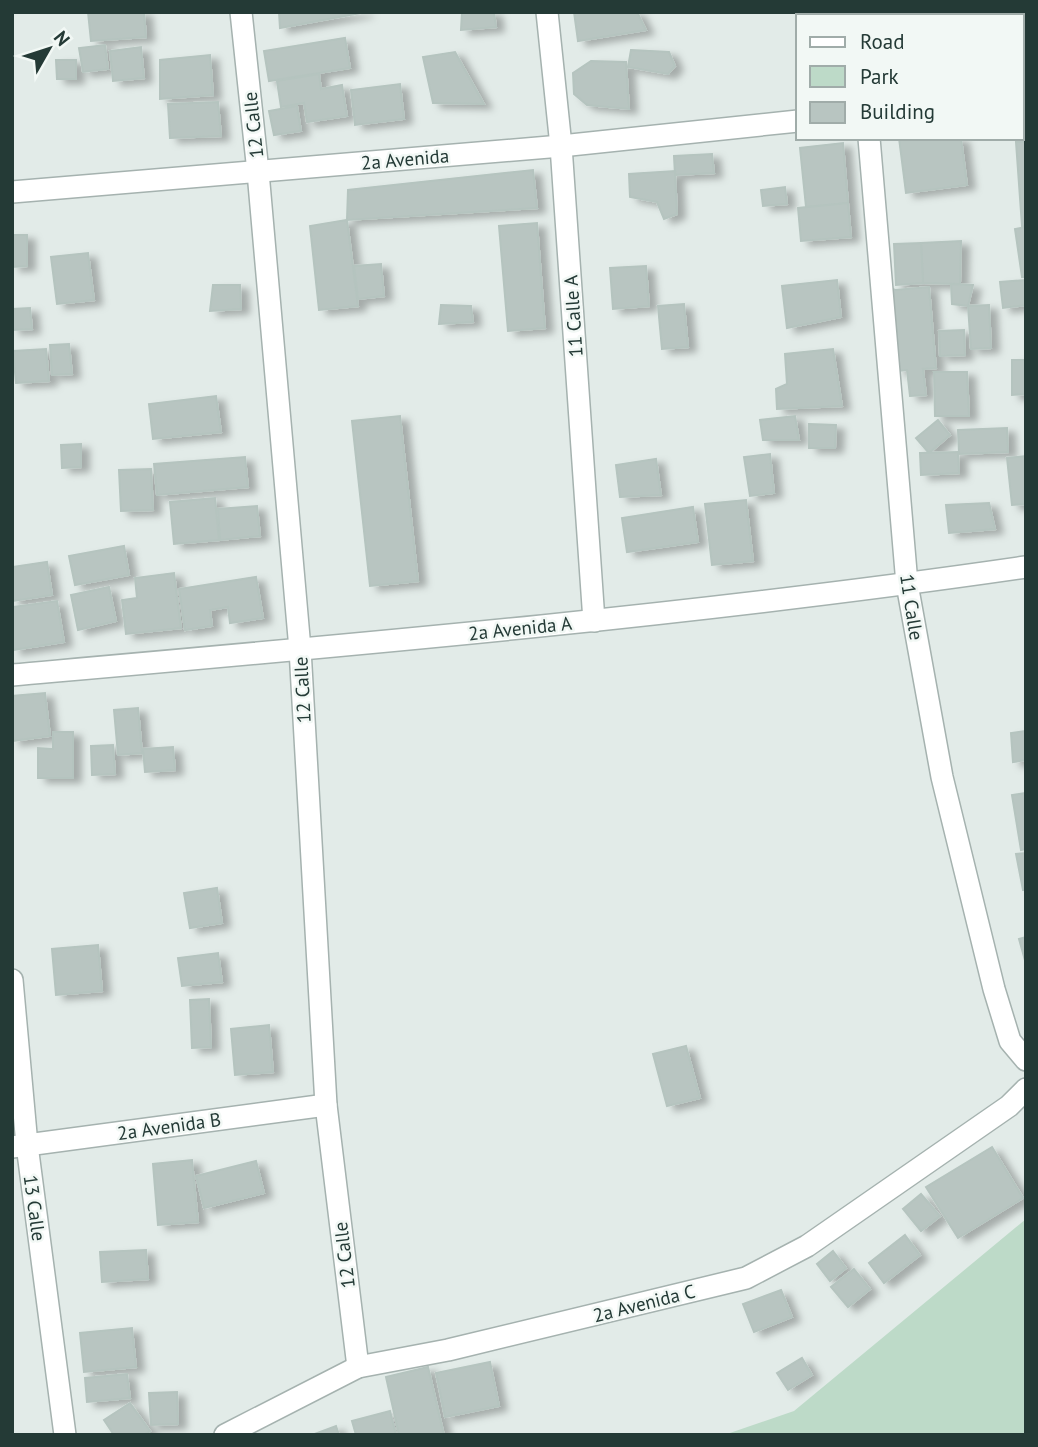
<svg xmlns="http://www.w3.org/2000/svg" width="1038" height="1447" font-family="'PT Sans',sans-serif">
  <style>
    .green { fill: #bddac8 }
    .building { fill: #b8c5c1; stroke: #b5c4bf; stroke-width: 2; filter: url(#shadow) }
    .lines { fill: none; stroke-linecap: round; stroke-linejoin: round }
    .minor-casing { stroke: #a5b2af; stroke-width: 24 }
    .minor { stroke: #fff; stroke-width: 21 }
    .labels { text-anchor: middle; stroke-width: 5; stroke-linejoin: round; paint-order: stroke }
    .street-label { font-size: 19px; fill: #243a36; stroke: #f2f8f5 }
  </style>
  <defs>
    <filter id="shadow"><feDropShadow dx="8" dy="4.5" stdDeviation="3.5" flood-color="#0004"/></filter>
  </defs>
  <rect width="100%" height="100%" fill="#e2ebe8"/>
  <path class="green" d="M1026 1219V1435H724L794 1411Z"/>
  <g class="building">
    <path d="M88 12H144L146 37 91 41Z"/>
    <path d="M279 12H366L280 28Z"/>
    <path d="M462 12H494L496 27 461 30Z"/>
    <path d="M574 12H637L646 30 578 41Z"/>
    <path d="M796 12H817V16H798V31Z"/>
    <path d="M1006 12H1026V58L1022 59V16H1006Z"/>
    <path d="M345 38 350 68 269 81 264 51Z"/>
    <path d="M105 45 108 69 83 72 79 48Z"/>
    <path d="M141 47 144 78 113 81 110 51Z"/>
    <path d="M631 50 669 52 675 66 668 74 628 67Z"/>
    <path d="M455 52 484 104 433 103 423 57Z"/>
    <path d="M210 55 213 95 160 99V60Z"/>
    <path d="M56 60H76V79H57Z"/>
    <path d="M591 61 626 62 629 109 587 105 574 94 573 73Z"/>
    <path d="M319 74 321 89 342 85 347 116 307 122 304 103 281 107 277 81Z"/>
    <path d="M400 84 404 119 355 125 351 90Z"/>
    <path d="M218 102 221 136 170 138 168 104Z"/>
    <path d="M297 106 301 131 274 135 269 111Z"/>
    <path d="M899 138H961L967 185 906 193Z"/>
    <path d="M1016 142H1026V226H1022Z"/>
    <path d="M843 143 848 203 806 207 800 148Z"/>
    <path d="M712 154 714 173 675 175 674 156Z"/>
    <path d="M533 170 537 208 347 220 348 190Z"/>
    <path d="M675 171 677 214 664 219 657 202 630 197 629 174Z"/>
    <path d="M785 187 787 204 763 206 761 190Z"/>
    <path d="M848 203 851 237 801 241 798 208Z"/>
    <path d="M347 220 358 306 319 310 310 226Z"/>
    <path d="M537 223 545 328 508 331 499 226Z"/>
    <path d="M1026 227V277H1022L1015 229Z"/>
    <path d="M12 235H27V266L12 267Z"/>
    <path d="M961 241 960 284 923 283 921 243Z"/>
    <path d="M921 243 923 283 896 285 894 244Z"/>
    <path d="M88 253 94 300 57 304 51 257Z"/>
    <path d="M381 264 384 296 358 299 354 266Z"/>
    <path d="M646 266 649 306 613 309 610 268Z"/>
    <path d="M837 280 841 317 787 328 782 286Z"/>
    <path d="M1026 280V305L1003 308 1000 282Z"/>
    <path d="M951 284 973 285 968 306 952 304Z"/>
    <path d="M213 285H240L241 309 210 311Z"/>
    <path d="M929 287 936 368 923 369 926 395 910 396 907 370 898 371 891 288 895 290Z"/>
    <path d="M684 304 688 347 662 349 658 306Z"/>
    <path d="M441 305 471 306 473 322 439 324Z"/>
    <path d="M989 305 991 348 971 349 968 306Z"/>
    <path d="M30 308 32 329 12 330V309Z"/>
    <path d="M964 330 965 355 940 356 939 331Z"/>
    <path d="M69 344 72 374 52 375 50 345Z"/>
    <path d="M46 349 49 381 16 383 13 351Z"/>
    <path d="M833 349 842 406 777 409 776 389 787 384 785 354Z"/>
    <path d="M1012 360H1026V394L1012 395Z"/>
    <path d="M934 372H967L969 416H935Z"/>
    <path d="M216 396 221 432 153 439 149 404Z"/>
    <path d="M400 416 418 581 370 586 352 421Z"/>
    <path d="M795 416 799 440H763L760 420Z"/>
    <path d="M938 420 950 435 929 453 916 438Z"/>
    <path d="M809 424 836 425 835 448H809Z"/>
    <path d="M1007 428 1008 452 959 454 958 430Z"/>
    <path d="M81 444V467L62 468 61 445Z"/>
    <path d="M958 452 959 473 921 475 920 453Z"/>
    <path d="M770 454 774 493 750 496 744 457Z"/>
    <path d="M1026 456V504L1012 505 1007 458Z"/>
    <path d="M245 457 248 487 157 495 154 464Z"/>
    <path d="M656 459 661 495 620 497 616 465Z"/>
    <path d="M151 469 153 510 121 511 119 470Z"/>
    <path d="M215 498 219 540 174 544 170 502Z"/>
    <path d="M746 500 753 561 712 565 705 504Z"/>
    <path d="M989 503 995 529 949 533 946 505Z"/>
    <path d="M257 506 260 536 220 540 218 509Z"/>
    <path d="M693 507 698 542 627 552 622 518Z"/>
    <path d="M124 546 129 575 75 585 69 556Z"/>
    <path d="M47 562 52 595 12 601V567Z"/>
    <path d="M174 573 181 628 126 634 122 600 137 598 135 578Z"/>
    <path d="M256 577 263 618 230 623 228 607 210 610 212 626 185 630 179 589Z"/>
    <path d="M109 587 116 621 78 630 71 595Z"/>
    <path d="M57 601 64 642 13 650 12 607Z"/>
    <path d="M45 693 50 736 12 741V696Z"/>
    <path d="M138 708 142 753 118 755 114 710Z"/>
    <path d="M1026 731V760L1013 762 1011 733Z"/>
    <path d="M53 732H73V778H38V748L53 749Z"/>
    <path d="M113 745 115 774 92 775 91 746Z"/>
    <path d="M173 747 175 770 145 772 143 749Z"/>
    <path d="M1026 793V849L1021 850 1012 795Z"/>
    <path d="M1026 853V890H1023L1016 854Z"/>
    <path d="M217 888 222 923 190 928 184 893Z"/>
    <path d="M1026 937V964L1019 939Z"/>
    <path d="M98 945 102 991 56 995 52 949Z"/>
    <path d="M218 953 222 982 182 986 178 958Z"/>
    <path d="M209 999 211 1047 192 1048 190 1000Z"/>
    <path d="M269 1025 273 1072 235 1075 231 1029Z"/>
    <path d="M686 1046 700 1098 667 1106 653 1054Z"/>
    <path d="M992 1147 1023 1198 958 1238 926 1187Z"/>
    <path d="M192 1160 198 1222 158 1225 153 1164Z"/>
    <path d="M256 1161 264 1193 204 1208 196 1176Z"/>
    <path d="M921 1194 940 1216 921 1231 903 1209Z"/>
    <path d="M905 1235 920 1255 884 1283 869 1263Z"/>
    <path d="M146 1250 148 1279 102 1282 100 1252Z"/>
    <path d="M833 1251 846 1268 830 1281 817 1264Z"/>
    <path d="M854 1269 870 1289 848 1307 831 1287Z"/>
    <path d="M781 1290 792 1317 754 1332 743 1304Z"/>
    <path d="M132 1328 136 1367 84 1372 80 1333Z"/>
    <path d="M802 1358 812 1375 788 1390 777 1373Z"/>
    <path d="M490 1362 499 1406 445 1417 436 1373Z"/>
    <path d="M428 1367 444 1435H399L386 1377Z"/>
    <path d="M127 1374 130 1398 87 1402 85 1378Z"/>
    <path d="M177 1392 178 1424 151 1425 149 1393Z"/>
    <path d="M130 1403 150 1431 144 1435H114L104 1420Z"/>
    <path d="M390 1411 396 1435H356L352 1421Z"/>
    <path d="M336 1426 339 1435H312Z"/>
  </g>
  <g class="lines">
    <defs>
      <g id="minor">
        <path d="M241 12 258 172 300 649 326 1105 358 1367"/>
        <path d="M547 12 561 146 594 621"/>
        <path d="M858 12 859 16"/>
        <path d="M1022 94H1026"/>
        <path d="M869 138 907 584 942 777 994 989 1010 1041 1026 1060"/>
        <path d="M12 192 561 146 798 121"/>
        <path d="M12 675C351 645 689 616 1026 567"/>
        <path d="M12 980 27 1145 65 1435"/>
        <path d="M12 1147 326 1105"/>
        <path d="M225 1435 358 1367 448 1350 746 1278 807 1246 1009 1106 1026 1089"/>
      </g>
    </defs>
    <use href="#minor" class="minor-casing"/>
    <use href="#minor" class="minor"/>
  </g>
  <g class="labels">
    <g class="street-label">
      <text transform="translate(253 125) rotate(-96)" y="7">12 Calle</text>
      <text transform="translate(405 159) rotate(-5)" y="7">2a Avenida</text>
      <text transform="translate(573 316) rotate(-94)" y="7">11 Calle A</text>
      <text transform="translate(912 607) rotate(81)" y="7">11 Calle</text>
      <text transform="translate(520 628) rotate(-6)" y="7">2a Avenida A</text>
      <text transform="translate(302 690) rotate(-93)" y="7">12 Calle</text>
      <text transform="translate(169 1126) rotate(-8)" y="7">2a Avenida B</text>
      <text transform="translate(35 1208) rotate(82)" y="7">13 Calle</text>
      <text transform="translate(344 1255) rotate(-97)" y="7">12 Calle</text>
      <text transform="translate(644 1303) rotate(-14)" y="7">2a Avenida C</text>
    </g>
  </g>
  <rect width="1038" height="1447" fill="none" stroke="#243a36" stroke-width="28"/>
  <rect x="796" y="14" width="228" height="126" fill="#f2f8f5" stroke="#a0aca9" stroke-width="2"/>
  <rect x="810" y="37" width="35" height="10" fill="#ffffff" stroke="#a0aca9" stroke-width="2"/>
  <text x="860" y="49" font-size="21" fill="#243a36">Road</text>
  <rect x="810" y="66" width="35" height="21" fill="#bddac8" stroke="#a0aca9" stroke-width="2"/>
  <text x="860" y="84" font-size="21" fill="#243a36">Park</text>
  <rect x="810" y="102" width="35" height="21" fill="#b8c5c1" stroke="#a0aca9" stroke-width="2"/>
  <text x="860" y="119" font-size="21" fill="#243a36">Building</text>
  <g transform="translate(49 49) rotate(51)" stroke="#f2f8f5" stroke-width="5" paint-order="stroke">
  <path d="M0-5L12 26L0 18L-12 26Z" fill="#243a36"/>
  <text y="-10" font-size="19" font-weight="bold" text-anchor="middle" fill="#243a36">N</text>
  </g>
</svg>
